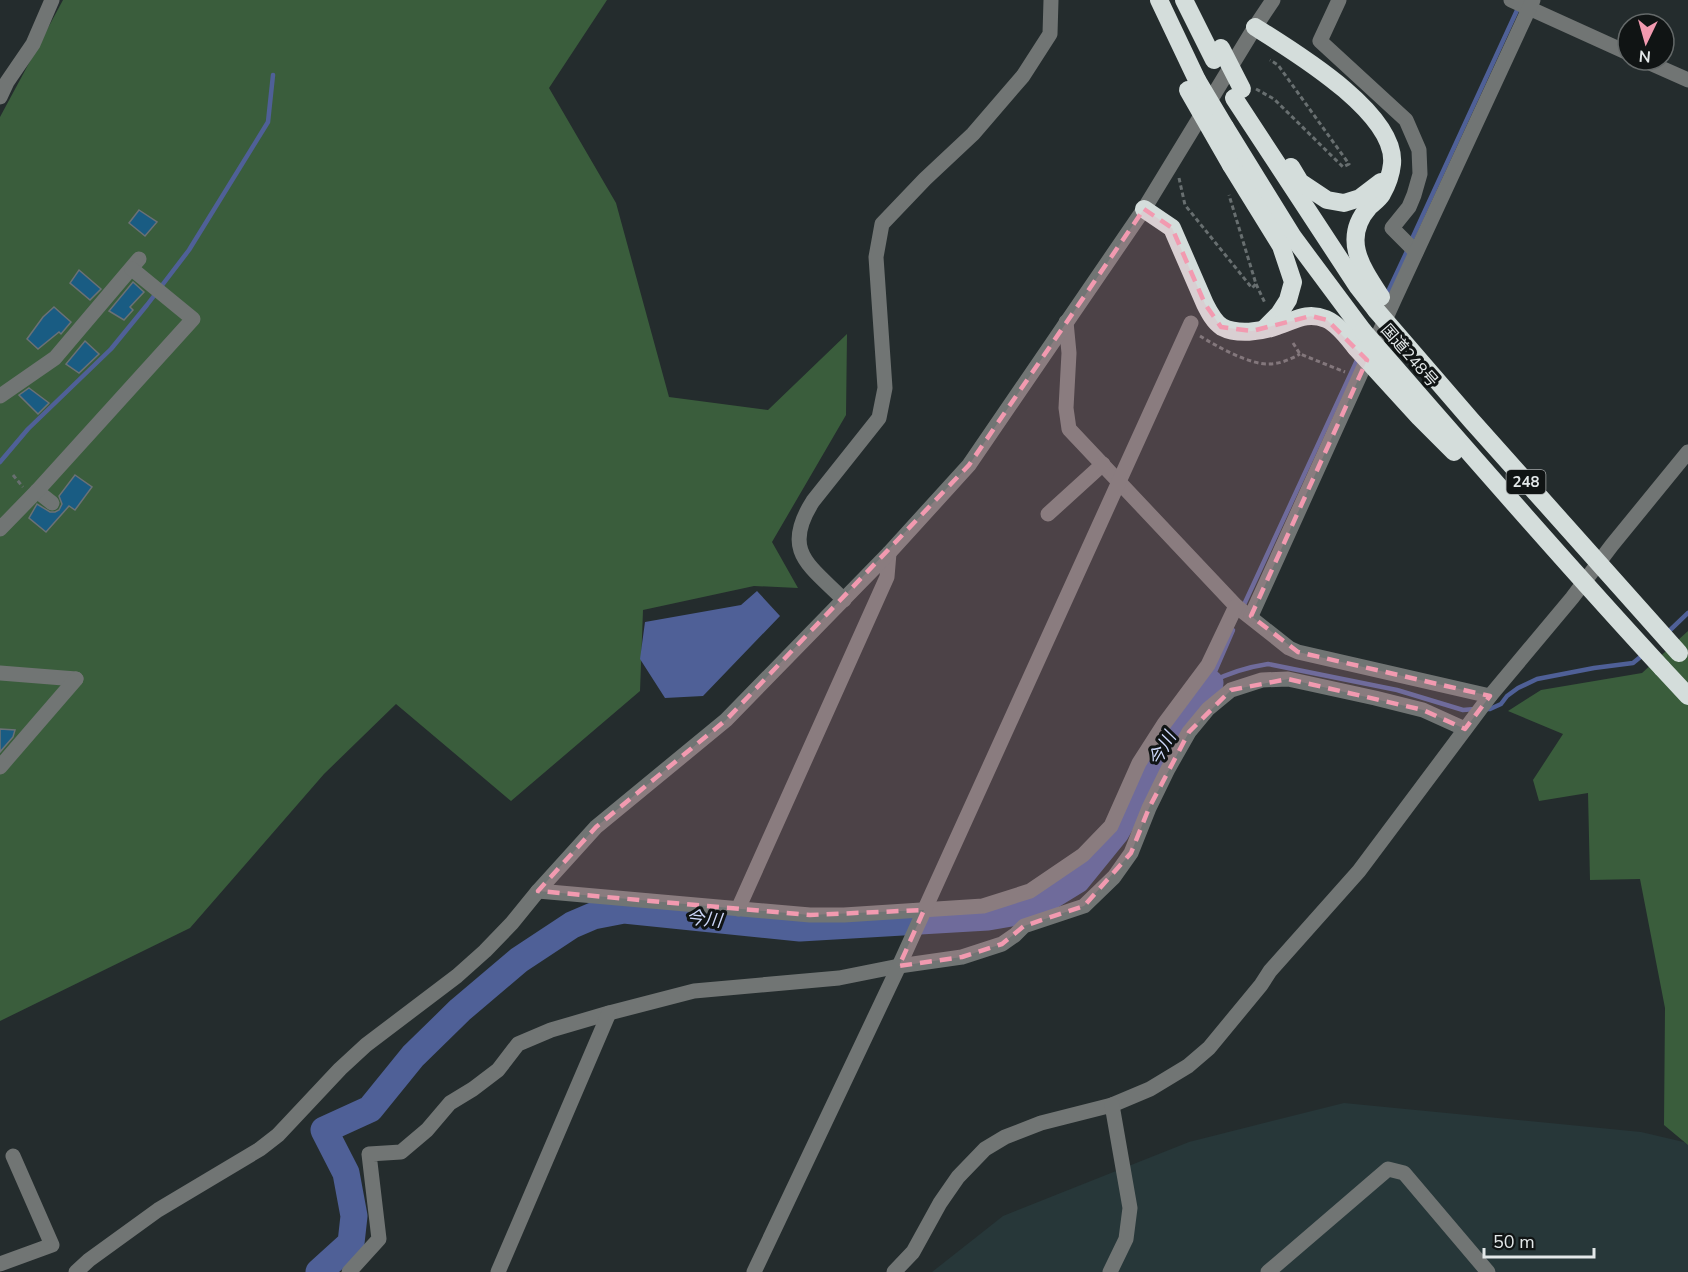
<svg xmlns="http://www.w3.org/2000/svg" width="1688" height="1272" font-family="'Nunito Sans','Noto Sans JP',sans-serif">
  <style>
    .built { fill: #273739 }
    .green { fill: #3a5d3c }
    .water { fill: #4f6097 }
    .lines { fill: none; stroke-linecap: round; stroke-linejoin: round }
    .stream { stroke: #4f6097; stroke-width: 4.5 }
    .river { stroke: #4f6097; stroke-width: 27 }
    .building { fill: #195c83; stroke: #6b7176; stroke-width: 1.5 }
    .path { stroke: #686f70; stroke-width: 3; stroke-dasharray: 4.5 3; stroke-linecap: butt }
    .minor { stroke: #717574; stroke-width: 15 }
    .highway { stroke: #d4dddb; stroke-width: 18 }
    .highway-bridge { stroke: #d4dddb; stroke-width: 18 }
    .marked { fill: #f29ab0; fill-opacity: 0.2; stroke: #f29ab0; stroke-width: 4.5; stroke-dasharray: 12 8; stroke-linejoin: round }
    .labels { text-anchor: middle; stroke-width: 6; stroke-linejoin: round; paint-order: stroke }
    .shield { fill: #101414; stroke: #a4a8a9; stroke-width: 1.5 }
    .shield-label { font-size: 15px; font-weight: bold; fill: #e3e8e9 }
    .street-label { font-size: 16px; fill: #e3e8e9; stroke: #101414 }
    .water-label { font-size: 18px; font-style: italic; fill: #cdd8fa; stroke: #101414 }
  </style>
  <rect width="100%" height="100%" fill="#242c2d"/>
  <path class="built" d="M1344 1103 1641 1132 1688 1143V1272H932L1003 1216 1189 1142Z"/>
  <g class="green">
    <path d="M63 0H607L549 88 616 203 669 397 768 410 847 334 846 415 772 542 798 588 754 586 643 610 640 691 511 801 396 704 324 774 190 928 0 1021V117Z"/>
    <path d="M1688 631V1145L1664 1125 1665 1008 1640 879 1590 880 1588 793 1539 801 1533 780 1563 734 1508 711 1541 690 1642 673Z"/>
  </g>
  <path class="water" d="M757 591 780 616 703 696 665 698 640 659 645 622 741 605Z"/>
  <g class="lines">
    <g class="stream">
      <path d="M1411 241 1519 6"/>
      <path d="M1386 296 1408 249"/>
      <path d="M0 462 28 429 111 349 147 305 189 250 268 122 273 75"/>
      <path d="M1242 609 1358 358"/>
      <path d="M1666 634 1688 613"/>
      <path d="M1211 682C1229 673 1248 667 1268 664L1397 690 1463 710 1475 709"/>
      <path d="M1210 683 1233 630"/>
      <path d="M1484 709H1490L1501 704 1507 696 1518 688 1537 679 1594 668 1633 663 1644 654"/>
    </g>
    <path class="river" d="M319 1272 351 1243 354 1216 346 1173 324 1130 370 1109 413 1056 460 1010 519 960 572 925 593 916 624 910 800 928 988 917 1028 910 1077 880 1116 832 1182 714 1210 683"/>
  </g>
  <g class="building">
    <path d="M139 210 157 222 145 236 129 223Z"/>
    <path d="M79 270 101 289 90 300 70 283Z"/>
    <path d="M133 282 144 292 130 307 133 310 124 320 109 311Z"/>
    <path d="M54 307 71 322 61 334 59 332 38 349 27 339 43 317Z"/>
    <path d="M85 341 99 354 79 373 66 364Z"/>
    <path d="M29 388 49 403 38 414 19 395Z"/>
    <path d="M75 475 92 487 75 510 69 506 46 532 29 518 37 504 50 512H55L59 510 62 504 59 496Z"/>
    <path d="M0 729 15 730 13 737 0 752Z"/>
  </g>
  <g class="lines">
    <g class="path">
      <path d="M1256 89 1274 99 1343 167 1349 164 1278 65 1270 60"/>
      <path d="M1179 178 1185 205 1252 288 1256 284 1229 195"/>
      <path d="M1256 284 1265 303"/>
      <path d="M1200 336C1216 346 1250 365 1269 364 1280 364 1291 359 1300 354"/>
      <path d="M1293 343 1300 354 1345 372"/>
      <path d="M13 475 23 487"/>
    </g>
    <g class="minor">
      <path d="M1339 0 1320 41 1406 120 1419 150 1420 174 1414 195 1409 207 1392 228 1416 252"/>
      <path d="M1511 0 1628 53"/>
      <path d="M1643 60 1688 80"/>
      <path d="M0 97 7 82 33 44 52 0"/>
      <path d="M1066 322 1069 353 1066 408 1069 429 1236 606 1289 648 1298 652 1490 696"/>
      <path d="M0 396 55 358 139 259"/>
      <path d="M37 491 52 503"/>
      <path d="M1048 514 1103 464"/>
      <path d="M0 529 37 491 193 319 132 269"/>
      <path d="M844 600C809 565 781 551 813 501L879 418 885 388 876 257 882 224 925 179 973 134 1023 76 1050 34 1051 0"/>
      <path d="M1251 616 1395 298 1533 0"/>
      <path d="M0 673 76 679"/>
      <path d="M0 767 76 679"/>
      <path d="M538 891 810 915H844L983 906 1030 891 1083 855 1111 826 1139 763 1164 724 1208 665 1236 606"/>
      <path d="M738 909 887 577 889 553"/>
      <path d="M0 1264 52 1245 13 1156"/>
      <path d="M76 1272 89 1260 158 1210 260 1149 278 1135 340 1069 366 1045 457 976 485 951 512 923 538 891 596 827 726 720 889 553 969 465 1144 209 1255 27 1273 0"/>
      <path d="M349 1272 379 1239 369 1154 401 1152 427 1130 450 1103 473 1089 498 1070 518 1044 551 1030 609 1013 694 991 839 978 899 966 962 957 1002 944 1015 935 1024 926 1084 906 1114 877 1131 853 1149 808 1168 769 1189 732 1208 709 1231 690 1262 680 1288 679 1375 698 1423 710 1465 729"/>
      <path d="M498 1272 609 1013"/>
      <path d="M754 1272 899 966 1191 323"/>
      <path d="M894 1272 913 1252 940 1203 958 1177 985 1149 1005 1137 1041 1123 1112 1105 1150 1089 1188 1066 1209 1048 1261 985 1270 971 1359 871 1490 696 1572 598 1612 545 1688 452"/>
      <path d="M1110 1272 1126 1239 1130 1208 1112 1105"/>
      <path d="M1268 1272 1388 1169 1404 1173 1488 1272"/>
    </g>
    <g class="highway">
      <path d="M1159 0 1197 80"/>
      <path d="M1184 0 1214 60"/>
      <path d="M1255 27C1293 51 1397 113 1392 164 1391 174 1387 185 1382 194 1379 199 1373 203 1369 207 1341 239 1362 268 1381 297"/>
      <path d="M1234 98 1358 287 1376 310"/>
      <path d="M1225 127 1293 237 1363 331"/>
      <path d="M1231 165 1281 246 1293 282 1288 300 1279 314 1265 328"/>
      <path d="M1291 167 1300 182 1327 200 1344 203 1360 198 1381 182"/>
      <path d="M1144 209 1172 228 1205 304C1209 312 1214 322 1222 327 1237 335 1261 332 1277 326 1294 321 1306 311 1326 319 1338 324 1348 338 1356 348"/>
      <path d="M1662 668 1688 696"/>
    </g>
    <g class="highway-bridge">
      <path d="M1221 48 1242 89"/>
      <path d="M1197 80 1225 127"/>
      <path d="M1188 90 1231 165"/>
      <path d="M1376 310 1471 420 1679 653"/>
      <path d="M1363 331C1462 444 1560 558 1662 668"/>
      <path d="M1356 348 1419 417 1454 452"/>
    </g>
  </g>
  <path class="marked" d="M1144 209 1172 228 1205 304 1221 327 1252 331 1311 316 1327 320 1367 360 1251 616 1298 652 1490 696 1465 729 1423 710 1288 679 1231 690 1189 732 1149 808 1131 853 1084 906 1024 926 1002 944 962 957 899 966 924 910 810 915 538 891 596 827 726 720 969 465Z"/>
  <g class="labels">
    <rect class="shield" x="1506.5" y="470" width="39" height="24" rx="4.5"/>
    <g class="shield-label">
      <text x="1526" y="487">248</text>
    </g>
    <g class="street-label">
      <text transform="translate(1410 355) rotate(49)" y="6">国道248号</text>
    </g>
    <g class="water-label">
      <text transform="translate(1162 749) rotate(-60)" y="6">今川</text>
      <text transform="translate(704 919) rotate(6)" y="6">今川</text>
    </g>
  </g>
  <g transform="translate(1646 42) rotate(185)"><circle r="28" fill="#101414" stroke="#646969" stroke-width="1.5"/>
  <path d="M0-4.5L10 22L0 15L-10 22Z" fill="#f29ab0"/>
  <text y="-9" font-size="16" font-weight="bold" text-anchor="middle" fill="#e3e8e9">N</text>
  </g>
  <path d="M1484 1248v9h110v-9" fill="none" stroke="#e3e8e9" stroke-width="3"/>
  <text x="1493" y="1248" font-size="18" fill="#e3e8e9" stroke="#101414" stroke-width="4.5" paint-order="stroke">50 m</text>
</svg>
